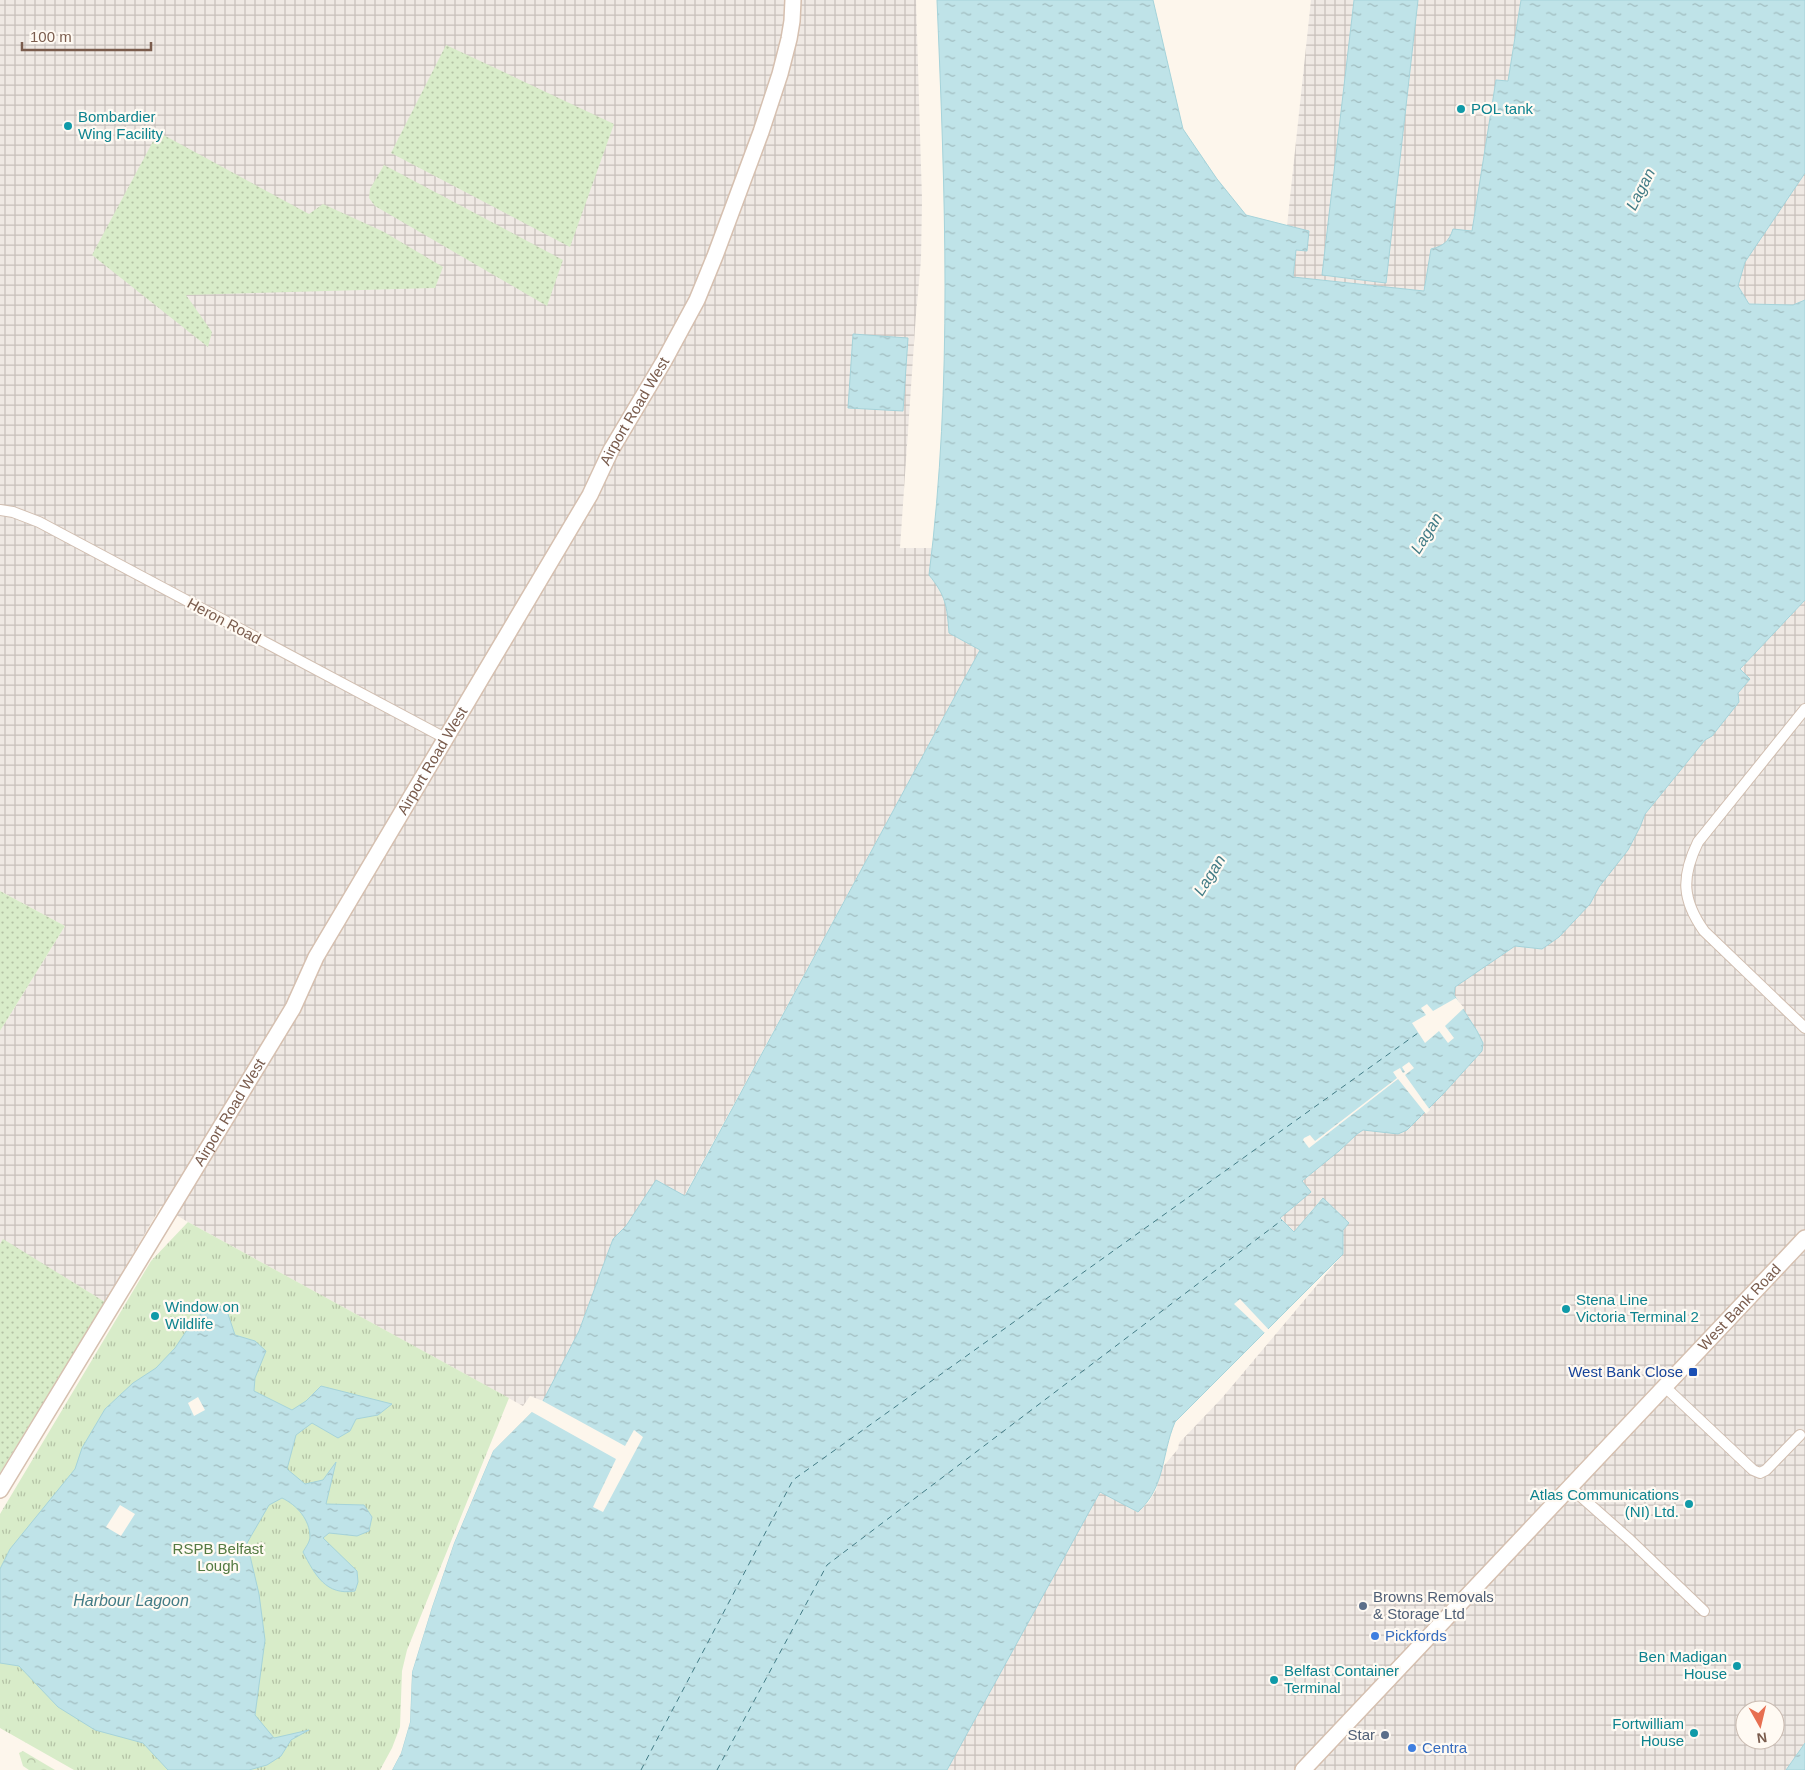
<svg xmlns="http://www.w3.org/2000/svg" width="1805" height="1770" font-family="Arial,sans-serif">
  <style>
    .industrial { fill: url(#industrial-grid); fill-rule: evenodd }
    .grass { fill: url(#grass-dots) }
    .forest { fill: url(#forest-crowns) }
    .park { fill: url(#park-tufts) }
    .water { fill: url(#water-ripples); stroke: #a5d3da }
    .pier { fill: #fdf6ec }
    .lines { fill: none; stroke-linecap: round; stroke-linejoin: round }
    .ferry { stroke: #437c86; stroke-width: 1; stroke-dasharray: 6 5; stroke-linecap: butt }
    .street-casing { stroke: #d1beb0; stroke-width: 12 }
    .secondary-casing { stroke: #d6c0b0; stroke-width: 18 }
    .street { stroke: #fff; stroke-width: 10 }
    .secondary { stroke: #fff; stroke-width: 15 }
    .culture-dot { fill: #0f9aa8; stroke: #fffaf3; stroke-width: 2 }
    .transit-dot { fill: #1a4fb4; stroke: #fffaf3; stroke-width: 2 }
    .service-dot { fill: #5c6f8a; stroke: #fffaf3; stroke-width: 2 }
    .shop-dot { fill: #3f7fe0; stroke: #fffaf3; stroke-width: 2 }
    .labels { text-anchor: middle; stroke-width: 4.5; stroke-linejoin: round; paint-order: stroke }
    .culture-label { font-size: 15px; fill: #0d838f; stroke: #fffaf3; text-anchor: start }
    .street-label { font-size: 15px; fill: #7a5c4d; stroke: #fffaf3 }
    .transit-label { font-size: 15px; fill: #164399; stroke: #fffaf3; text-anchor: end }
    .park-label { font-size: 15px; fill: #537a41; stroke: #fffaf3 }
    .service-label { font-size: 15px; fill: #4e5e75; stroke: #fffaf3; text-anchor: start }
    .shop-label { font-size: 15px; fill: #366cbe; stroke: #fffaf3; text-anchor: start }
    .water-label { font-size: 16px; font-style: italic; fill: #437c86; stroke: #fffaf3 }
  </style>
  <defs>
    <pattern id="industrial-grid" width="8" height="8" patternUnits="userSpaceOnUse" patternTransform="scale(1.25)"><rect width="8" height="8" fill="#efe9e4"/><path d="M0 4h8M4 0v8" fill="none" stroke="#c7c0bb"/></pattern>
    <pattern id="grass-dots" width="8" height="8" patternUnits="userSpaceOnUse" patternTransform="scale(1.25)"><rect width="8" height="8" fill="#d8ecc9"/><path d="M2 2h.1M6 6h.1" fill="none" stroke="#b4c2a5" stroke-width="1.8" stroke-linecap="round"/></pattern>
    <pattern id="forest-crowns" width="20" height="18" patternUnits="userSpaceOnUse" patternTransform="scale(1.25)"><rect width="20" height="18" fill="#d8ecc9"/><path d="M2 6a3 3 0 1 1 6 0M12 15a3 3 0 1 1 6 0" fill="none" stroke="#b4c2a5"/></pattern>
    <pattern id="park-tufts" width="24" height="20" patternUnits="userSpaceOnUse" patternTransform="scale(1.25)"><rect width="24" height="20" fill="#d8ecc9"/><path d="M3 7l-1-3M5 7V3M7 7l1-3M15 17l-1-3M17 17v-4M19 17l1-3" fill="none" stroke="#b4c2a5"/></pattern>
    <pattern id="water-ripples" width="26" height="14" patternUnits="userSpaceOnUse" patternTransform="scale(1.25)"><rect width="26" height="14" fill="#bfe3e8"/><path d="M2 4q2-2 4 0t4 0M15 11q2-2 4 0t4 0" fill="none" stroke="#a0bbbe"/></pattern>
  </defs>
  <rect width="100%" height="100%" fill="#fdf6ec"/>
  <g class="industrial">
    <path d="M0 0H916L922 200 921 260 916 314 900 548H932L929 575 941 590 947 607 949 633 980 650 684 1196 626 1226 613 1239 579 1331 543 1401 530 1396 523 1406 188 1222 161 1206 105 1302 3 1240 0 1244V1031L65 926 0 891Z"/>
    <path d="M1311 0H1521L1508 81 1496 80 1472 232 1451 237 1442 246 1431 249 1424 291 1293 277 1296 250 1309 231 1287 226Z"/>
    <path d="M1805 169V300L1794 305 1749 304 1738 286 1745 262Z"/>
    <path d="M1805 597V1743L1786 1770H947L1100 1491 1137 1512 1148 1503 1156 1490 1162 1468 1178 1449 1179 1443 1222 1398 1343 1254 1322 1198 1294 1232 1280 1217 1311 1192 1302 1181 1339 1151 1357 1134 1363 1130H1407L1443 1094 1482 1051 1483 1042 1454 994 1455 987 1515 946 1542 948 1550 944 1590 904 1599 887 1628 850 1640 827 1645 814 1705 740 1712 736 1738 693 1750 679 1740 670ZM1745 1710H1775V1740H1745Z"/>
  </g>
  <g class="grass">
    <path d="M446 45 614 124 570 247 391 153Z"/>
    <path d="M158 132 309 214 323 204 384 232 443 267 435 288 186 295 212 332 208 347 92 255Z"/>
    <path d="M384 165 563 260 547 306 375 206 369 198 370 189Z"/>
    <path d="M0 891 65 926 0 1031Z"/>
    <path d="M3 1239 105 1302 0 1473V1244Z"/>
  </g>
  <path class="forest" d="M23 1751 55 1770H29L23 1766 19 1753Z"/>
  <path class="park" d="M188 1222 509 1398 407 1650 402 1671 400 1727 392 1748 380 1770H74L0 1728V1514L151 1261Z"/>
  <g class="water">
    <path d="M937 0H1153L1183 129 1217 179 1246 215 1309 231 1307 251 1296 250 1293 277 1424 291 1431 249C1443 246 1449 242 1453 229L1472 231 1496 80 1508 81 1521 0H1805V173L1745 262 1738 286 1749 304 1793 305 1805 300V600L1740 669 1750 679 1738 693 1739 702 1712 736 1705 740 1645 814 1640 827 1628 850 1599 887 1590 904 1559 937 1542 949 1515 946 1455 987 1454 995 1477 1031 1483 1043 1482 1051 1443 1094 1407 1130 1398 1134 1363 1130 1357 1134 1339 1151 1302 1181 1311 1192 1280 1218 1294 1232 1323 1198 1349 1223 1343 1230V1254L1175 1422C1161 1455 1166 1486 1138 1512L1100 1492 947 1770H392L401 1753 410 1722 412 1672 432 1607 454 1543 493 1451 543 1401 579 1331 613 1239 626 1226 656 1180 685 1196 980 650 949 633C947 606 946 596 929 575 953 384 945 192 937 0Z"/>
    <path d="M1354 0H1418L1386 283 1322 275Z"/>
    <path d="M853 334 908 338 903 411 848 408Z"/>
    <path d="M212 1304 226 1308 235 1335 255 1341 266 1351 255 1378 254 1391 292 1410 306 1401 321 1386 392 1404 378 1415 356 1419 350 1431 338 1438 312 1423 296 1435 287 1469 305 1484 323 1480 336 1462 326 1504 364 1505 372 1517 369 1531 357 1536 329 1533 323 1538 357 1571 358 1582 355 1591C326 1596 315 1575 303 1552 305 1548 310 1542 310 1537 310 1520 297 1505 282 1498L269 1505 247 1543 259 1594 265 1640 255 1715 274 1738 309 1730 291 1740 281 1756 267 1765 249 1770H168L143 1743 95 1730 58 1707 19 1666 0 1663V1569L10 1549 75 1469 82 1448 105 1409 133 1383 156 1368 175 1348 193 1321Z"/>
    <path d="M1805 1743V1770H1786Z"/>
  </g>
  <g class="pier">
    <path d="M1456 998 1464 1008 1445 1026 1454 1038 1448 1043 1439 1031 1425 1043 1412 1023 1426 1015 1421 1008 1427 1004 1433 1011Z"/>
    <path d="M1409 1062 1414 1068 1405 1075 1430 1110 1426 1114 1398 1079 1309 1148 1303 1140 1304 1138 1310 1135 1315 1141 1397 1078 1393 1072 1400 1068 1403 1073 1405 1072 1402 1067Z"/>
    <path d="M1240 1299 1270 1331 1267 1335 1234 1304Z"/>
    <path d="M198 1397 205 1410 194 1416 188 1403Z"/>
    <path d="M541 1400 625 1446 634 1430 643 1437 603 1512 593 1507 616 1459 532 1412 493 1451 454 1543 432 1607 412 1672 410 1722 401 1753 392 1770H389L399 1752 408 1722 409 1671 429 1606 452 1542 491 1450Z"/>
    <path d="M120 1505 135 1514 121 1536 106 1527Z"/>
  </g>
  <g class="lines">
    <g class="ferry">
      <path d="M641 1770 793 1480 1418 1033"/>
      <path d="M717 1770 827 1565 1282 1220"/>
    </g>
    <defs>
      <g id="street">
        <path d="M0 510 13 512 39 522 445 738"/>
        <path d="M1805 709 1698 842C1681 877 1682 900 1704 931L1805 1028"/>
        <path d="M1664 1386 1753 1470 1760 1473 1766 1470 1800 1435"/>
        <path d="M1569 1486 1630 1540 1704 1611"/>
      </g>
      <g id="secondary">
        <path id="s1" d="M0 1490 293 1008 316 957 590 495 611 450 664 361 697 300 715 256 761 132 780 74 789 39 792 21 793 0"/>
        <path id="s2" d="M1303 1770 1805 1238"/>
      </g>
    </defs>
    <use href="#street" class="street-casing"/>
    <use href="#secondary" class="secondary-casing"/>
    <use href="#street" class="street"/>
    <use href="#secondary" class="secondary"/>
  </g>
  <g class="culture-dot">
    <circle cx="1461" cy="109" r="5"/>
    <circle cx="68" cy="126" r="5"/>
    <circle cx="1566" cy="1309" r="5"/>
    <circle cx="155" cy="1316" r="5"/>
    <circle cx="1689" cy="1504" r="5"/>
    <circle cx="1737" cy="1666" r="5"/>
    <circle cx="1274" cy="1680" r="5"/>
    <circle cx="1694" cy="1733" r="5"/>
  </g>
  <rect class="transit-dot" x="1688" y="1367" width="10" height="10" rx="2.5"/>
  <g class="service-dot">
    <circle cx="1363" cy="1606" r="5"/>
    <circle cx="1385" cy="1735" r="5"/>
  </g>
  <g class="shop-dot">
    <circle cx="1375" cy="1636" r="5"/>
    <circle cx="1412" cy="1748" r="5"/>
  </g>
  <g class="labels">
    <g class="culture-label">
      <text x="1471" y="114">POL tank</text>
      <text x="78" y="122">Bombardier<tspan x="78" dy="17">Wing Facility</tspan></text>
      <text x="1576" y="1305">Stena Line<tspan x="1576" dy="17">Victoria Terminal 2</tspan></text>
      <text x="165" y="1312">Window on<tspan x="165" dy="17">Wildlife</tspan></text>
      <text x="1679" y="1500" text-anchor="end">Atlas Communications<tspan x="1679" dy="17">(NI) Ltd.</tspan></text>
      <text x="1727" y="1662" text-anchor="end">Ben Madigan<tspan x="1727" dy="17">House</tspan></text>
      <text x="1284" y="1676">Belfast Container<tspan x="1284" dy="17">Terminal</tspan></text>
      <text x="1684" y="1729" text-anchor="end">Fortwilliam<tspan x="1684" dy="17">House</tspan></text>
    </g>
    <g class="street-label">
      <text dy="5" stroke="none"><textPath href="#s1" startOffset="1252">Airport Road West</textPath></text>
      <text transform="translate(224 621) rotate(28)" y="5">Heron Road</text>
      <text dy="5" stroke="none"><textPath href="#s1" startOffset="848">Airport Road West</textPath></text>
      <text dy="5" stroke="none"><textPath href="#s1" startOffset="442">Airport Road West</textPath></text>
      <text dy="5" stroke="none"><textPath href="#s2" startOffset="636">West Bank Road</textPath></text>
    </g>
    <g class="transit-label">
      <text x="1683" y="1377">West Bank Close</text>
    </g>
    <g class="park-label">
      <text x="218" y="1554">RSPB Belfast<tspan x="218" dy="17">Lough</tspan></text>
    </g>
    <g class="service-label">
      <text x="1373" y="1602">Browns Removals<tspan x="1373" dy="17">&amp; Storage Ltd</tspan></text>
      <text x="1375" y="1740" text-anchor="end">Star</text>
    </g>
    <g class="shop-label">
      <text x="1385" y="1641">Pickfords</text>
      <text x="1422" y="1753">Centra</text>
    </g>
    <g class="water-label">
      <text transform="translate(1640 189) rotate(-63)" y="6">Lagan</text>
      <text transform="translate(1426 533) rotate(-58)" y="6">Lagan</text>
      <text transform="translate(1209 875) rotate(-58)" y="6">Lagan</text>
      <text x="131" y="1606">Harbour Lagoon</text>
    </g>
  </g>
  <g transform="translate(1760 1725) rotate(172)"><circle r="24" fill="#fffaf3" stroke="#cabbb1"/>
  <path d="M0-4L9 19L0 12L-9 19Z" fill="#e76f51"/>
  <text y="-8" font-size="14" font-weight="bold" text-anchor="middle" fill="#7a5c4d">N</text>
  </g>
  <path d="M22 42v8h129v-8" fill="none" stroke="#7a5c4d" stroke-width="2.5"/>
  <text x="30" y="42" font-size="15" fill="#7a5c4d" stroke="#fffaf3" stroke-width="4" paint-order="stroke">100 m</text>
</svg>
